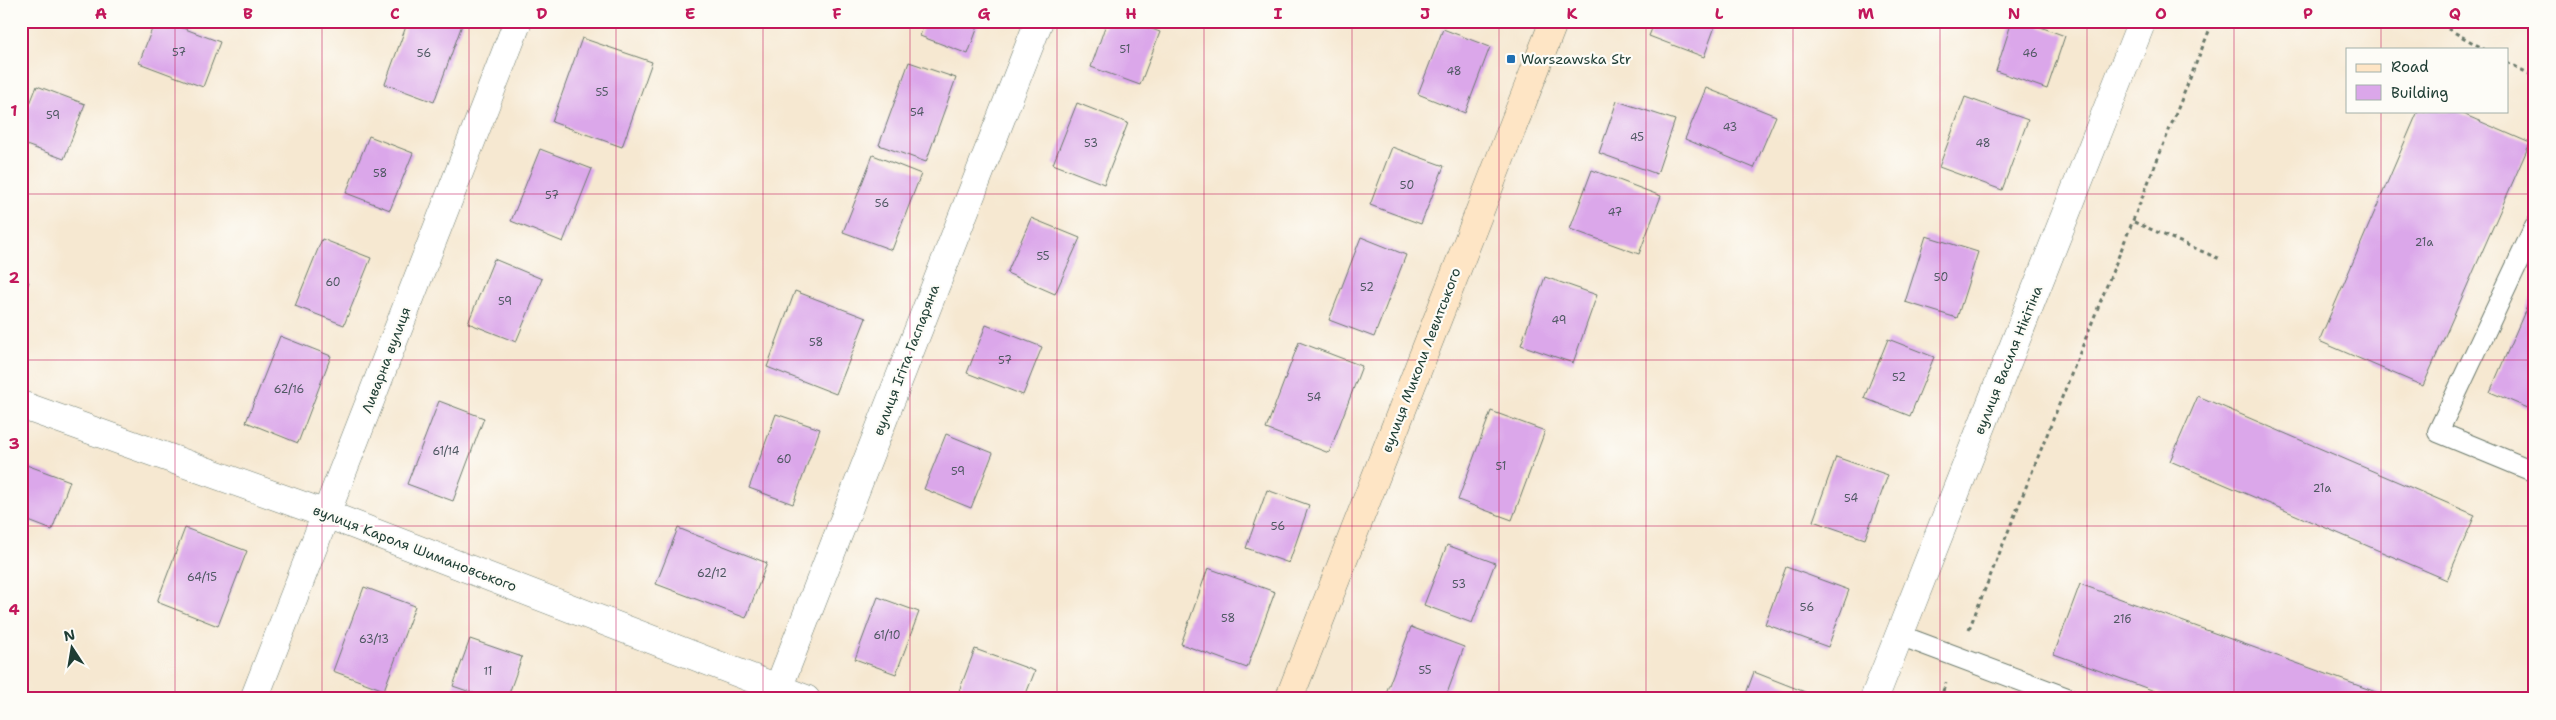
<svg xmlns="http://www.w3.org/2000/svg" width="2556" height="720" font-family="'Shantell Sans',sans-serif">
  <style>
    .building { fill: #dba7ea }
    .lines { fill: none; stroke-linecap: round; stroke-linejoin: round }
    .lane-casing { stroke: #6a796b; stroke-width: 22 }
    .street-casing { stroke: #6a796b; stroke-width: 29 }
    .secondary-casing { stroke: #6a796b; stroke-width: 29 }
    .path { stroke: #6a796b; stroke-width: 3; stroke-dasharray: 4 4; stroke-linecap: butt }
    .lane { stroke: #fff; stroke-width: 20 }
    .street { stroke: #fff; stroke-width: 28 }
    .secondary { stroke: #fee5c5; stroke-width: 28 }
    .grid { fill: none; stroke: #c2185b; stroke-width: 1; stroke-opacity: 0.55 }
    .poi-dot { fill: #1f6fb2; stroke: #fdfcf7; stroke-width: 2 }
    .labels { text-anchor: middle; stroke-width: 4.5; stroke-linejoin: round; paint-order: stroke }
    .number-label { font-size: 11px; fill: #4e5862 }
    .poi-label { font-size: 14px; fill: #1f3d34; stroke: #fdfcf7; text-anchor: start }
    .street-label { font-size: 14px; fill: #1f3d34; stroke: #fdfcf7 }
    .neatline { fill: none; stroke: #c2185b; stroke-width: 2 }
    .grid-label { font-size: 16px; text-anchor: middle; font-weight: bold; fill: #c2185b }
  </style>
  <rect width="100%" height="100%" fill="#fdfcf7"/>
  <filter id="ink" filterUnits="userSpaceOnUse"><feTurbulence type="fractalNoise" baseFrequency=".02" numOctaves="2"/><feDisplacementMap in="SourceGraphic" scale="10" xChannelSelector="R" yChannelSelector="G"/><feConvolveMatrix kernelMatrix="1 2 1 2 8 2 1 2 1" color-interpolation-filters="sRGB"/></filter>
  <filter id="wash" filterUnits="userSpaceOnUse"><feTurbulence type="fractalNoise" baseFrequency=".0096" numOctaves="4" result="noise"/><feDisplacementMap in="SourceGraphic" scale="20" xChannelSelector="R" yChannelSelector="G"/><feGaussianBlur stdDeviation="1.12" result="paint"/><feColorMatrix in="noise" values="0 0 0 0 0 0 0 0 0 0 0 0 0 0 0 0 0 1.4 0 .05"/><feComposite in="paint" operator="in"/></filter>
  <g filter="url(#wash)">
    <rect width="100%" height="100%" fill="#f6e8d1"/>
    <g id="blocks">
      <g class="building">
        <path d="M155 21H164L220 42 203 87 139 63Z"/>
        <path d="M408 21 463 22 434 102 385 84Z"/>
        <path d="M925 21H980L968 54 920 36Z"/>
        <path d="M1107 21H1130L1160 32 1140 85 1091 67Z"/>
        <path d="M1655 21H1717L1704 57 1649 36Z"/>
        <path d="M2012 21H2024L2065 36 2047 89 1996 71Z"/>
        <path d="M1443 29 1490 47 1465 113 1418 94Z"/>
        <path d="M582 38 652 62 622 147 552 122Z"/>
        <path d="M909 62 956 78 926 162 879 145Z"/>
        <path d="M37 86 85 104 64 159 21 143V126Z"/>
        <path d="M1706 88 1776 116 1754 168 1685 139Z"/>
        <path d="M1965 97 2028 120 2002 190 1939 167Z"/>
        <path d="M1617 101 1675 120 1657 174 1599 153Z"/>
        <path d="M1077 103 1128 123 1104 184 1053 164Z"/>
        <path d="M2418 111H2456L2530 143 2423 386 2319 341Z"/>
        <path d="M369 136 413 153 390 210 346 193Z"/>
        <path d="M1392 147 1444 166 1421 224 1370 205Z"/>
        <path d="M540 149 592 169 563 242 511 221Z"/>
        <path d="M873 155 921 174 892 250 843 232Z"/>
        <path d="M1592 170 1661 196 1639 254 1570 229Z"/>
        <path d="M1031 218 1080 238 1055 294 1007 273Z"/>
        <path d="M1926 236 1978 252 1957 318 1905 302Z"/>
        <path d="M1361 237 1406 255 1374 337 1329 320Z"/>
        <path d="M322 239 371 258 344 325 295 306Z"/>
        <path d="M494 259 542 279 516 342 468 323Z"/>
        <path d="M1545 277 1597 295 1573 363 1521 345Z"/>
        <path d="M21 279 29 282 21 302Z"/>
        <path d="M2535 288V411L2490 392Z"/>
        <path d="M795 291 866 318 836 394 767 367Z"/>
        <path d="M986 325 1042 347 1023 395 967 373Z"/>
        <path d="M280 336 331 356 298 443 246 422Z"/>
        <path d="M1888 339 1934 357 1910 416 1864 398Z"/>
        <path d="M1299 342 1362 366 1329 453 1266 429Z"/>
        <path d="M2198 396 2475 515 2447 580 2170 461Z"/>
        <path d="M439 401 484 418 453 501 407 484Z"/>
        <path d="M1491 411 1545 431 1512 520 1458 500Z"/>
        <path d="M776 414 820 429 793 504 749 488Z"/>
        <path d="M946 434 993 453 971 508 924 489Z"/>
        <path d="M1836 457 1888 475 1865 539 1813 521Z"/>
        <path d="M21 463 70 481 52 530 21 518Z"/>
        <path d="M1267 490 1309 505 1289 563 1246 548Z"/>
        <path d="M185 528 247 551 218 626 157 602Z"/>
        <path d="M678 528 767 563 746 618 656 584Z"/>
        <path d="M1447 545 1495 563 1472 623 1424 605Z"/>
        <path d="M1786 567 1849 590 1828 647 1765 624Z"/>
        <path d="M1208 568 1275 592 1247 668 1181 644Z"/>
        <path d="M2080 584 2395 699H2176L2054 654Z"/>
        <path d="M364 587 415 606 384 690 333 671Z"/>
        <path d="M878 597 919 612 896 674 855 659Z"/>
        <path d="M1411 627 1464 647 1445 699H1401L1386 693Z"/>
        <path d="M470 639 522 657 507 699H490L453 686Z"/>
        <path d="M975 649 1035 671 1024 699H956Z"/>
        <path d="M1754 672 1810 694 1808 699H1744Z"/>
      </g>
    </g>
  </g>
  <g filter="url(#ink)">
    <use href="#blocks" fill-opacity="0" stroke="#6a796b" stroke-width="1"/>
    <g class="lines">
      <defs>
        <g id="lane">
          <path d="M2535 226 2438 432 2535 472"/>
          <path d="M1899 635 2070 699"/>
        </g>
        <g id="street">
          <path d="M21 405 326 514 806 699"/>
          <path d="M254 699 518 21"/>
          <path d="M774 699 1039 21"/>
          <path d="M1874 699 2142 21"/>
        </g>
        <path id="secondary" d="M1289 699 1554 21"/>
      </defs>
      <use href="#lane" class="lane-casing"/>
      <use href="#street" class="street-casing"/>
      <use href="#secondary" class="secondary-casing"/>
      <g class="path">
        <path d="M2434 21 2484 49"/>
        <path d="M2507 62 2535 77"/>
        <path d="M2134 222 2222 260"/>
        <path d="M1969 629 2213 21"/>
        <path d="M1940 699 1946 683"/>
      </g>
      <use href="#lane" class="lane"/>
      <use href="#street" class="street"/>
      <use href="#secondary" class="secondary"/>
    </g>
  </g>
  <path class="grid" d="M175 21V699M322 21V699M469 21V699M616 21V699M763 21V699M910 21V699M1057 21V699M1204 21V699M1352 21V699M1499 21V699M1646 21V699M1793 21V699M1940 21V699M2087 21V699M2234 21V699M2381 21V49M2381 111V699M21 194H2535M21 360H2535M21 526H2535"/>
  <rect class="poi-dot" x="1506" y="54" width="10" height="10" rx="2.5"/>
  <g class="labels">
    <g class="number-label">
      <text x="1125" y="53">51</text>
      <text x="179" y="56">57</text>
      <text x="424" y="57">56</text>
      <text x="2030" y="57">46</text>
      <text x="1454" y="75">48</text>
      <text x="602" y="96">55</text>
      <text x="917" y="116">54</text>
      <text x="53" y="119">59</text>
      <text x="1730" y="131">43</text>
      <text x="1637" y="141">45</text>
      <text x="1091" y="147">53</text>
      <text x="1983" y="147">48</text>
      <text x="380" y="177">58</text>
      <text x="1407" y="189">50</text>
      <text x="552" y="199">57</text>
      <text x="882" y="207">56</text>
      <text x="1615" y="216">47</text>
      <text x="2424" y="246">21а</text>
      <text x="1043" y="260">55</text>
      <text x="1941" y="281">50</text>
      <text x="333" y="286">60</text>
      <text x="1367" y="291">52</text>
      <text x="505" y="305">59</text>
      <text x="1559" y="324">49</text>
      <text x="816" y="346">58</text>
      <text x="1005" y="364">57</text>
      <text x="1899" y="381">52</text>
      <text x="289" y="393">62/16</text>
      <text x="1314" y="401">54</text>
      <text x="446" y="455">61/14</text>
      <text x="784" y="463">60</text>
      <text x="1501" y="470">51</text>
      <text x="958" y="475">59</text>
      <text x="2322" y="492">21а</text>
      <text x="1851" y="502">54</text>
      <text x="1278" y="530">56</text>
      <text x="712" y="577">62/12</text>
      <text x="202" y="581">64/15</text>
      <text x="1459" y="588">53</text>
      <text x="1807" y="611">56</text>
      <text x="1228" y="622">58</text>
      <text x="2122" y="623">21б</text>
      <text x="887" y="639">61/10</text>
      <text x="374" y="643">63/13</text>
      <text x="1425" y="674">55</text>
      <text x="488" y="675">11</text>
    </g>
    <g class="poi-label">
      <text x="1521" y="64">Warszawska Str</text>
    </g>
    <g class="street-label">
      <text transform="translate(386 360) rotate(-69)" y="5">Ливарна вулиця</text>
      <text transform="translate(906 360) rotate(-69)" y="5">вулиця Ігіта Гаспаряна</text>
      <text transform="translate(1421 360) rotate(-69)" y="5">вулиця Миколи Левитського</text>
      <text transform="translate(2008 360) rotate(-68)" y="5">вулиця Василя Нікітіна</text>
      <text transform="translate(415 548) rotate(21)" y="5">вулиця Кароля Шимановського</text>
    </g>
  </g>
  <rect width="2556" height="720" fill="none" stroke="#fdfcf7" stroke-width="55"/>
  <rect x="2346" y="48" width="162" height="65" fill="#fdfcf7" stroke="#a4b0a9"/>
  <rect x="2356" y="64" width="25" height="8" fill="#fee5c5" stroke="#a4b0a9"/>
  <text x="2391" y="72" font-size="15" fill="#1f3d34">Road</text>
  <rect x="2356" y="85" width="25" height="15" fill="#dba7ea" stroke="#a4b0a9"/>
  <text x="2391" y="98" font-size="15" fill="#1f3d34">Building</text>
  <g transform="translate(72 648) rotate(348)" stroke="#fdfcf7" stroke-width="4" paint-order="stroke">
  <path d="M0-4L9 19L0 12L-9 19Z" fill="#1f3d34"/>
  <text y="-8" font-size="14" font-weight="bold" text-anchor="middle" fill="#1f3d34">N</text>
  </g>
  <rect x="28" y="28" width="2500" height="664" class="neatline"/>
  <g class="grid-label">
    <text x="101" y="19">A</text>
    <text x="248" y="19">B</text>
    <text x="395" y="19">C</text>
    <text x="542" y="19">D</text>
    <text x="690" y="19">E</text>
    <text x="837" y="19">F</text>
    <text x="984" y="19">G</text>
    <text x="1131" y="19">H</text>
    <text x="1278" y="19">I</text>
    <text x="1425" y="19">J</text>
    <text x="1572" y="19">K</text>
    <text x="1719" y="19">L</text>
    <text x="1866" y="19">M</text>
    <text x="2014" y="19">N</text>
    <text x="2161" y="19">O</text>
    <text x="2308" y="19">P</text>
    <text x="2455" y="19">Q</text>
    <text x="14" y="116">1</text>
    <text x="14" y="283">2</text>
    <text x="14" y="449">3</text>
    <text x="14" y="615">4</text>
  </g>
</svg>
